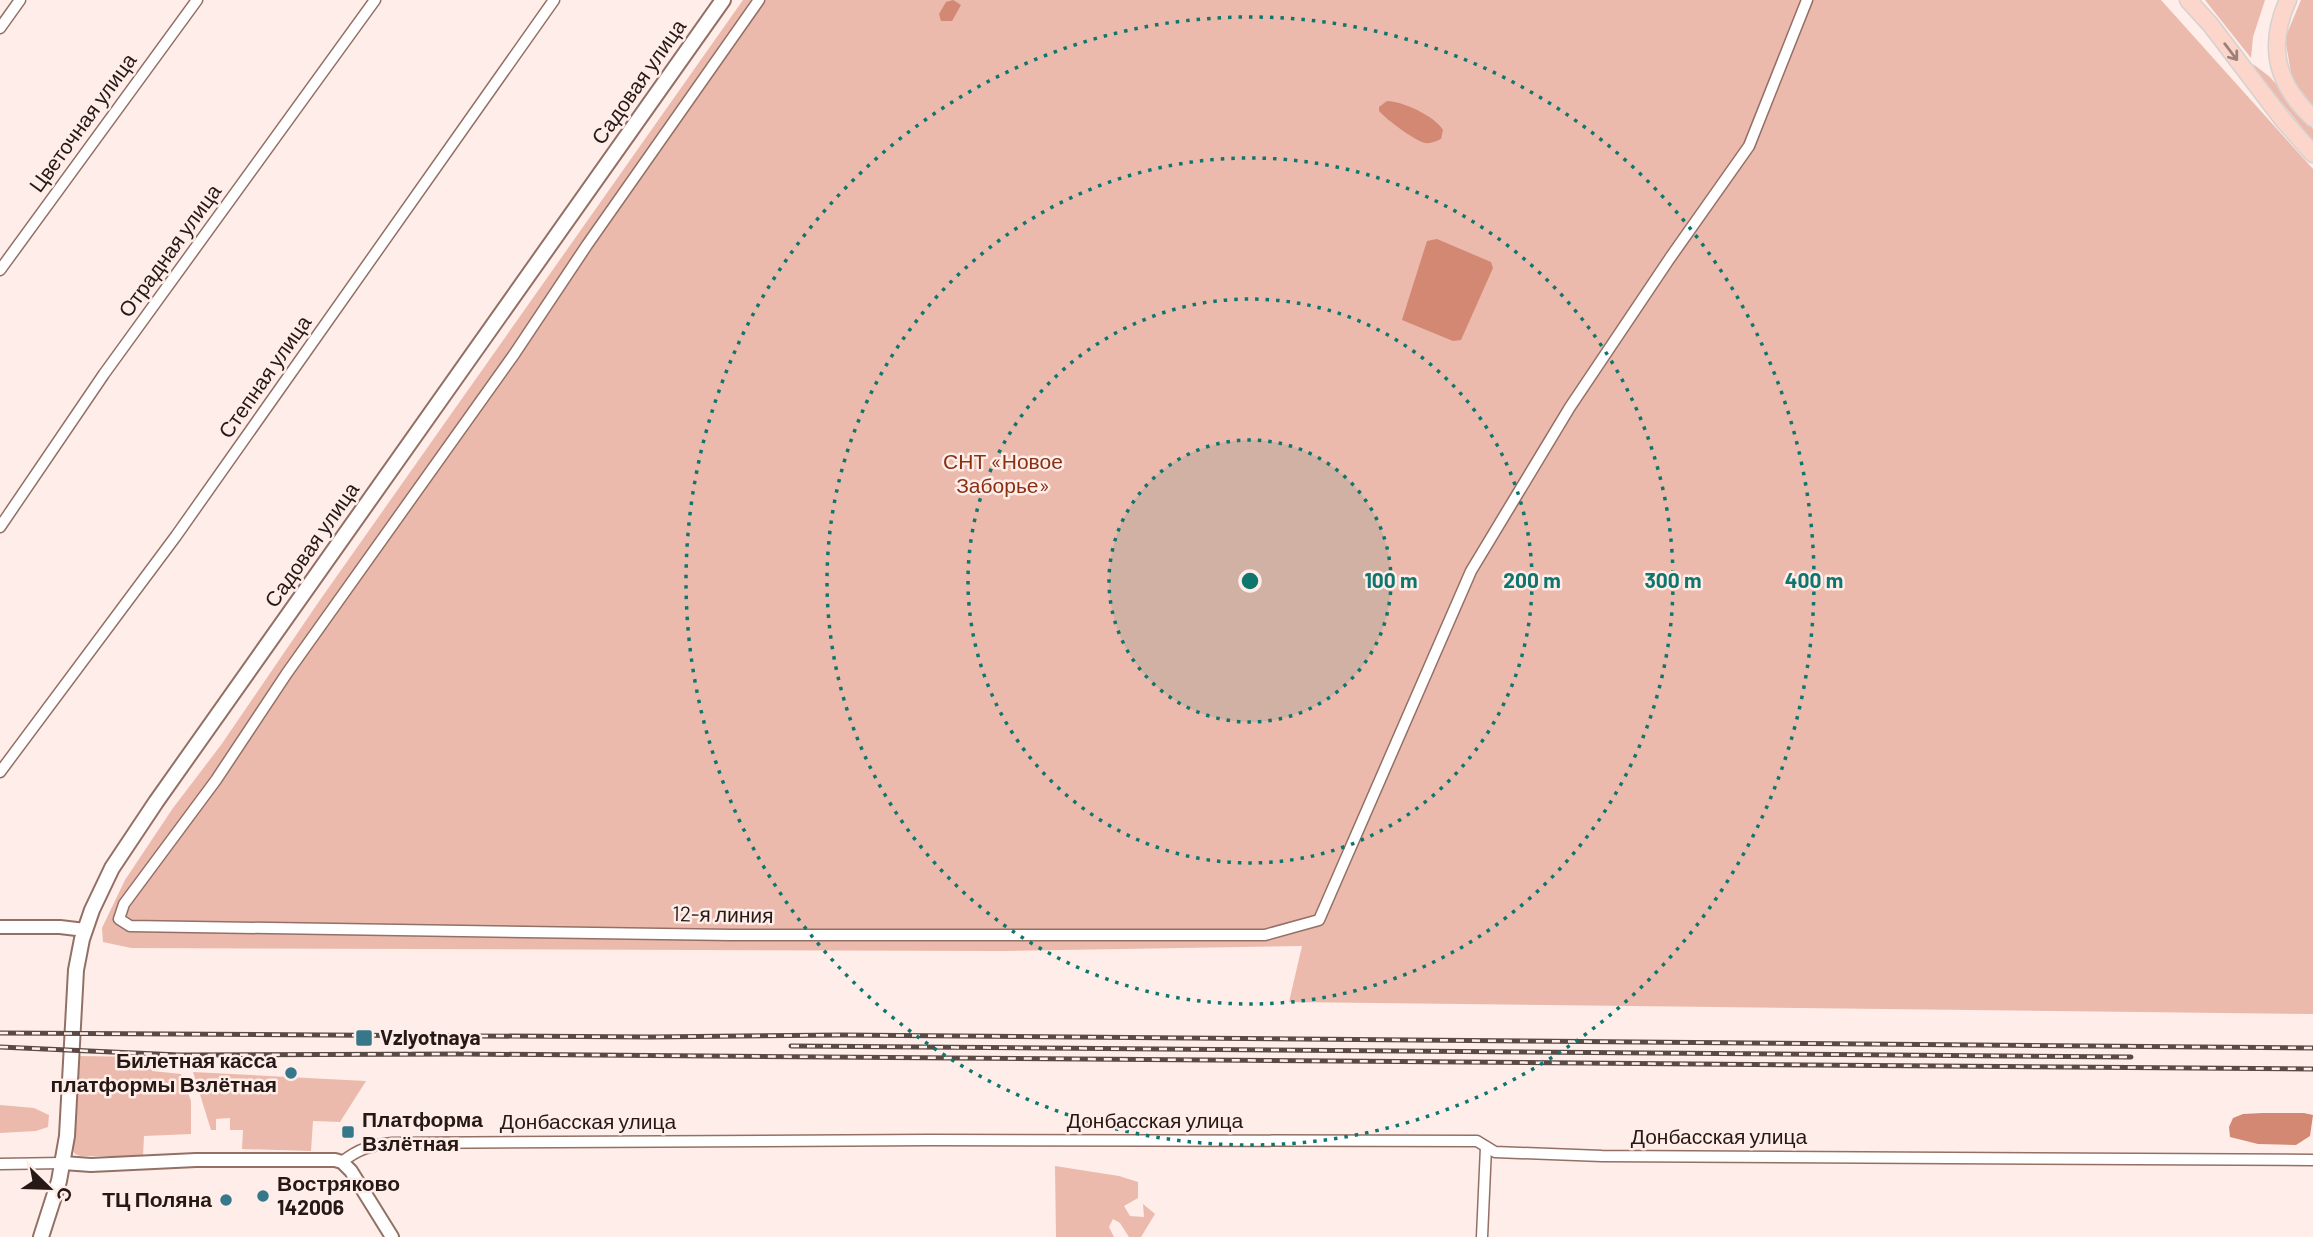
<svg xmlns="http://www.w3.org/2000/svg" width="2313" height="1237" font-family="Barlow,sans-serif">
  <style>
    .green { fill: #ebbaac }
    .water { fill: #d28872 }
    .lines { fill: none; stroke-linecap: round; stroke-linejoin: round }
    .minor-casing { stroke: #937065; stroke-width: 13 }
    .tertiary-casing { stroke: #937065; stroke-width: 16 }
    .secondary-casing { stroke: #937065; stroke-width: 18 }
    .primary-casing { stroke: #d4d1d0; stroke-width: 19 }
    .minor { stroke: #fff; stroke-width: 10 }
    .tertiary { stroke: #fff; stroke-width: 12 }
    .secondary { stroke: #fff; stroke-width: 14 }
    .primary { stroke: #fdd6cb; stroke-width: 16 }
    .rail-casing { stroke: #594a46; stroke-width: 5 }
    .rail { stroke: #feede8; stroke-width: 2.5; stroke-dasharray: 8; stroke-linecap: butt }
    .oneway { stroke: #9c8079 }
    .ring { fill: none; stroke: #0f766e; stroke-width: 3.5; stroke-dasharray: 3.5 7 }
    .poi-dot { fill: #367889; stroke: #feede8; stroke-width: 2.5 }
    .labels { text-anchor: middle; stroke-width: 5; stroke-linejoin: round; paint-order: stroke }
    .street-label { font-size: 21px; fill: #261814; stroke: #feede8 }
    .park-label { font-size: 21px; fill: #883013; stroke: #feede8 }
    .poi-label { font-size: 21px; font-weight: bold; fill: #261814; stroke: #feede8; text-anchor: start }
    .centre { fill: #0f766e; stroke: #feede8; stroke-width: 3.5 }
    .ring-label { font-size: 21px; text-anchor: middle; font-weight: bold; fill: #0f766e; stroke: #feede8; stroke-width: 5; stroke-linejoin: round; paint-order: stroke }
  </style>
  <rect width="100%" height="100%" fill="#feede8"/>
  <g class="green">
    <path d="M743 0H2161L2313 169V1014L1289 1002 1302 946 1003 951 131 948 103 942 102 928 125 880 173 808 221 745 320 600Z"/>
    <path d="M2205 0H2265L2253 37 2251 58Z"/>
    <path d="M2301 0H2313V106L2292 79 2285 38Z"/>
    <path d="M2253 64 2270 77 2313 129V141L2259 75Z"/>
    <path d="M75 1056 154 1057 152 1071 181 1074 191 1101V1134L144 1136 143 1156H80L75 1154 71 1147Z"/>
    <path d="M193 1072 366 1081 340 1122 313 1121 311 1151 242 1149 243 1130H230V1118L216 1119V1130H211Z"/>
    <path d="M0 1105 34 1108 49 1115 48 1127 36 1131 0 1133Z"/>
    <path d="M1055 1166 1119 1176 1138 1182V1198L1124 1206 1130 1216 1144 1217 1143 1204 1155 1214 1141 1237H1129L1120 1223 1113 1219 1109 1227 1114 1237H1056Z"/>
  </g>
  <g class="water">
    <path d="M953 0 961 5 952 21H941L939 14 946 2Z"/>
    <path d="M1387 101C1402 101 1435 116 1443 130L1441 139C1436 141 1431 144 1425 143 1414 140 1387 120 1379 111V107Z"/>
    <path d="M1437 239 1491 262 1493 268 1461 340 1453 341 1402 320 1427 241Z"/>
    <path d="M2263 1113H2304L2313 1115 2310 1136 2296 1145 2258 1144 2230 1137 2229 1127 2233 1118 2243 1114Z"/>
  </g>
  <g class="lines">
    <defs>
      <g id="minor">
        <path d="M759 0 587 245 515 353 287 673 216 780 124 904 119 919 130 926 731 935H1265L1319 920 1471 571 1570 407 1670 258 1749 146 1807 0"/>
        <path d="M0 28 20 0"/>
        <path d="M0 270 197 0"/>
        <path d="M0 527 104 374 375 0"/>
        <path d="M0 772 176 536 554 0"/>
        <path d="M342 1162C358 1149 371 1145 392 1143L930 1140 1477 1141 1495 1152 1602 1156 2313 1160"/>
        <path d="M0 1164 63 1163"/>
        <path d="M1482 1237 1486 1147"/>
      </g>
      <g id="tertiary">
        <path d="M0 927H60L85 930"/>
        <path d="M63 1163 91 1165 196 1160H335L342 1162 351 1171 392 1237"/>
      </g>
      <path id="secondary" d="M41 1237 59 1181 67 1136 76 970 82 939 92 910 112 868 156 802 723 0"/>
      <g id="primary">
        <path d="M2188 0 2210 24 2283 120 2313 154"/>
        <path d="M2288 0C2267 46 2276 84 2313 118"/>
      </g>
    </defs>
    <use href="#minor" class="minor-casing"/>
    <use href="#tertiary" class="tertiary-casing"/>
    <use href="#secondary" class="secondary-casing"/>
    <use href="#primary" class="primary-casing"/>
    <use href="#minor" class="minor"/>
    <use href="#tertiary" class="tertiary"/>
    <use href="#secondary" class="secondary"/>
    <use href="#primary" class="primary"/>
    <defs>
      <g id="rail">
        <path d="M0 1033 651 1037 842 1035 2313 1048"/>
        <path d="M791 1046 2131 1057"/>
        <path d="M0 1047 179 1055 463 1054 2313 1069"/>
      </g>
    </defs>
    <use href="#rail" class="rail-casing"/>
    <use href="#rail" class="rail"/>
  </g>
  <defs><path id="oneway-shaft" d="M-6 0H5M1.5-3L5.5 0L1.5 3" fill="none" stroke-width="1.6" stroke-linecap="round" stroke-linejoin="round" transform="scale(1.75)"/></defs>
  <use class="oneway" href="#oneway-shaft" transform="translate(2231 52) rotate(53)"/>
  <circle cx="1250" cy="581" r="141" fill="#0f766e" fill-opacity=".12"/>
  <g class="ring">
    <circle cx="1250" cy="581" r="141"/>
    <circle cx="1250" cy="581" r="282"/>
    <circle cx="1250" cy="581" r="423"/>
    <circle cx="1250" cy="581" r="564"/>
  </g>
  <g class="poi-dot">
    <rect x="355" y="1029" width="18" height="18" rx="3.5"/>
    <circle cx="291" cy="1073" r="7"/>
    <rect x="341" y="1125" width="14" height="14" rx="3.5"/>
    <circle cx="263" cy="1196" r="7"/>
    <circle cx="226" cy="1200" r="7"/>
  </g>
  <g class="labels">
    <g class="street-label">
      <text transform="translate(639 82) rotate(-55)" y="7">Садовая улица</text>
      <text transform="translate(83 123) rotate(-54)" y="7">Цветочная улица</text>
      <text transform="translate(170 251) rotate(-54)" y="7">Отрадная улица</text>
      <text transform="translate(265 377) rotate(-55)" y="7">Степная улица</text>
      <text transform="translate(312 545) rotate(-55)" y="7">Садовая улица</text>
      <text transform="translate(723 915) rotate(1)" y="7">12-я линия</text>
      <text x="1155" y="1128">Донбасская улица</text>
      <text x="588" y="1129">Донбасская улица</text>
      <text x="1719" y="1144">Донбасская улица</text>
    </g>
    <g class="park-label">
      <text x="1003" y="469">СНТ «Новое<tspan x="1003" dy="24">Заборье»</tspan></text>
    </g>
    <g class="poi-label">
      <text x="380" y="1045">Vzlyotnaya</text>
      <text x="277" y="1068" text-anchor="end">Билетная касса<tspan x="277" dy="24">платформы Взлётная</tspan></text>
      <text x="362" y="1127">Платформа<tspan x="362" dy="24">Взлётная</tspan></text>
      <text x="277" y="1191">Востряково<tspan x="277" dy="24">142006</tspan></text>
      <text x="212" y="1207" text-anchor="end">ТЦ Поляна</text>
    </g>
  </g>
  <circle cx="1250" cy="581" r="10" class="centre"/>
  <g class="ring-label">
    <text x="1391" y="588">100 m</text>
    <text x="1532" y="588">200 m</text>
    <text x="1673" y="588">300 m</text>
    <text x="1814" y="588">400 m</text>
  </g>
  <g transform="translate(49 1188) rotate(113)" stroke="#feede8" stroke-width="5" paint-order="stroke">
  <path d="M0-5L12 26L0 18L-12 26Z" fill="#261814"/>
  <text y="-10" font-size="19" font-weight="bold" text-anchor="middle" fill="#261814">С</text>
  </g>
</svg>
